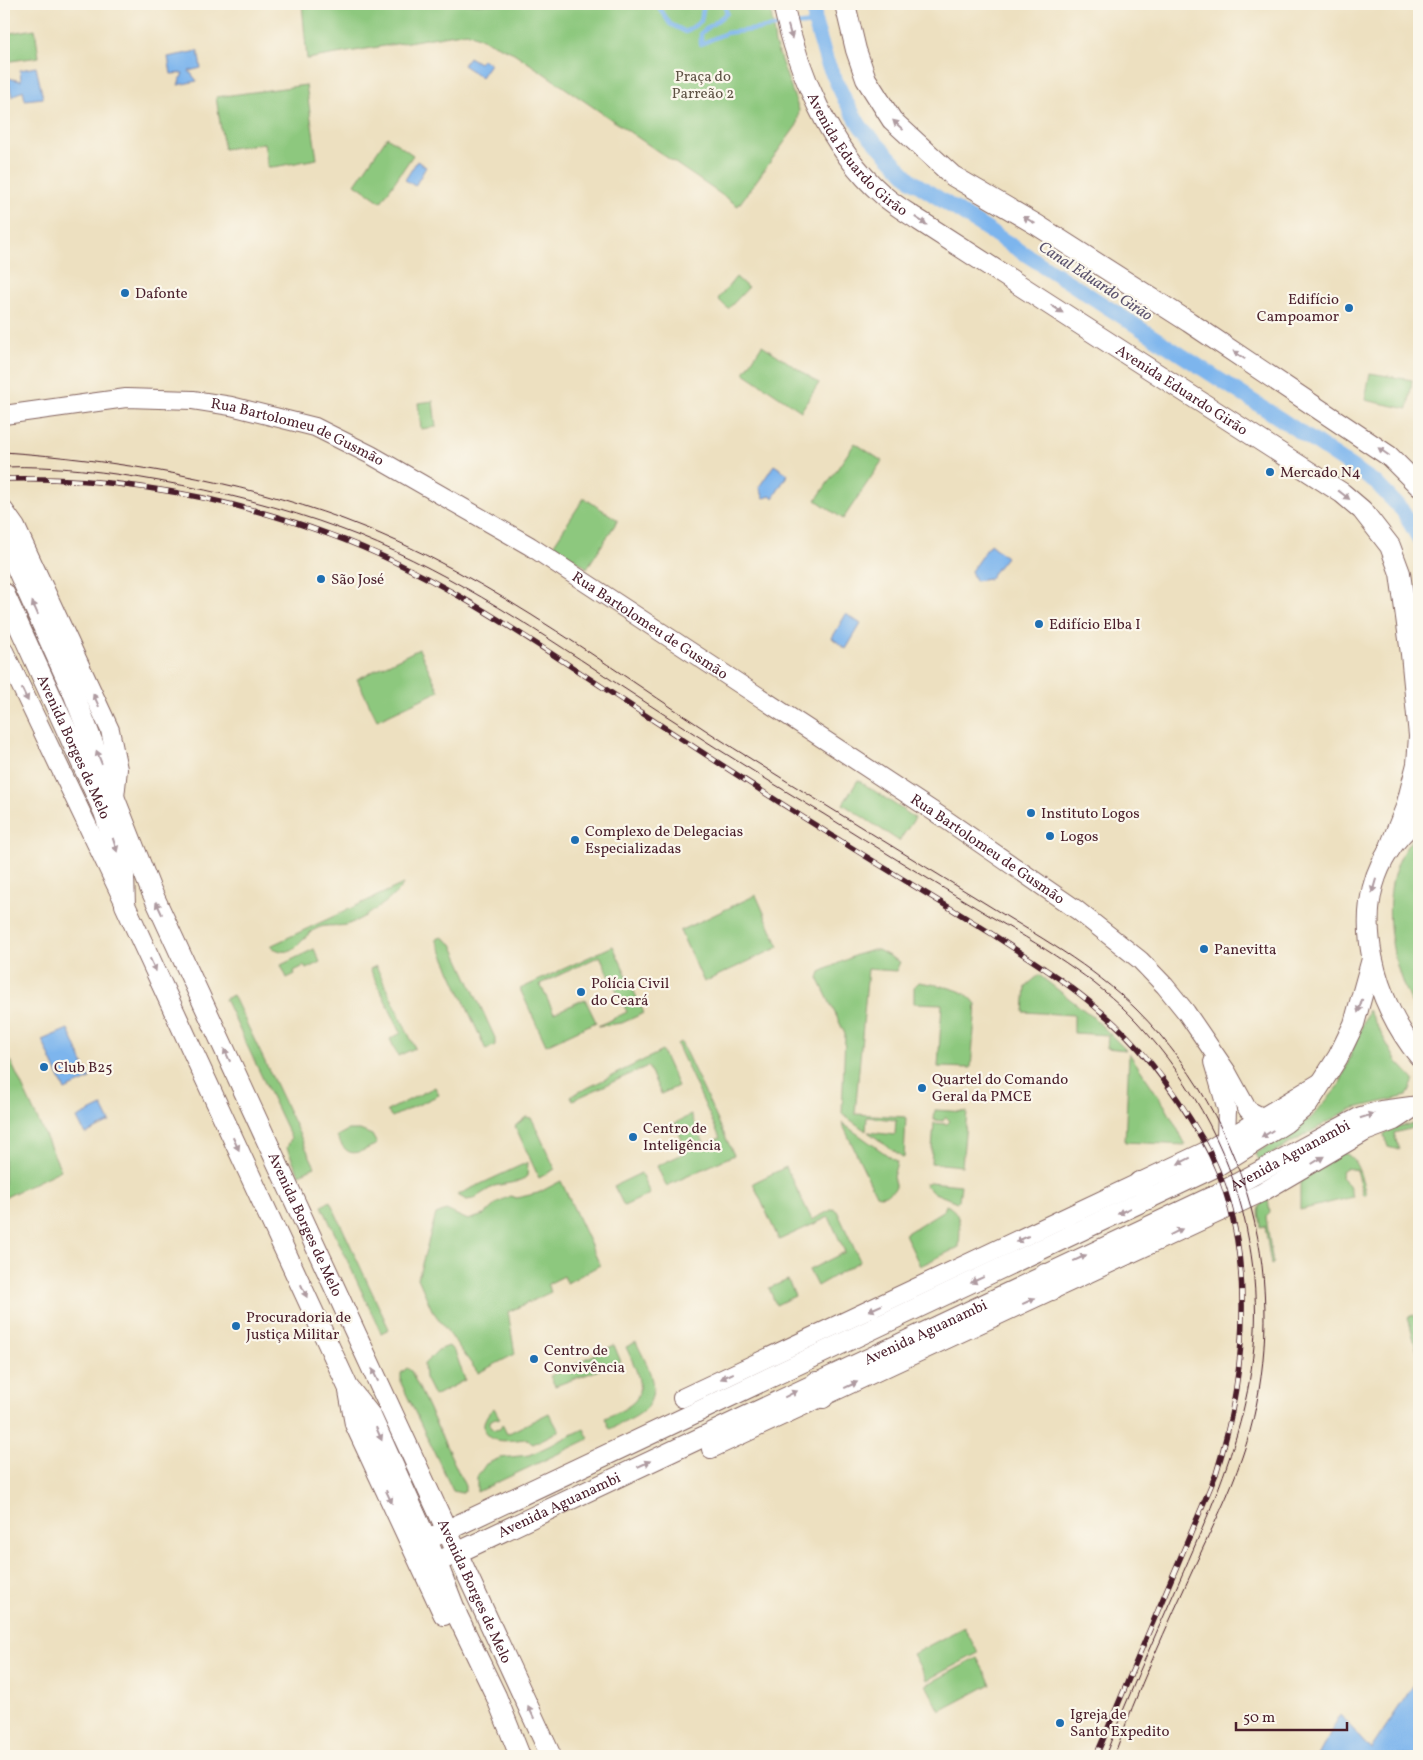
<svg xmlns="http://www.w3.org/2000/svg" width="1423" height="1760" font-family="Vollkorn,serif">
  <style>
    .green { fill: #8dc87e; stroke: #6c7454 }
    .water { fill: #7db5ed; stroke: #646a8c }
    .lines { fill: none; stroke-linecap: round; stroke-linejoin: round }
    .stream { stroke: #7db5ed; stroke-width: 4.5 }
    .canal { stroke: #7db5ed; stroke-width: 15 }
    .secondary-casing { stroke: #83635f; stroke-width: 20 }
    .primary-casing { stroke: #83635f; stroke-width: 22 }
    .secondary { stroke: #fff; stroke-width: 18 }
    .primary { stroke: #fff; stroke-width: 20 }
    .tram { stroke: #4a1f2b; stroke-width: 1 }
    .rail-casing { stroke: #4a1f2b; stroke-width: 5.5 }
    .rail { stroke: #fbf7ec; stroke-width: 4; stroke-dasharray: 11; stroke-linecap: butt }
    .oneway { fill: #ae9aa0 }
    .poi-dot { fill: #1f6fb2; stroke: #fbf7ec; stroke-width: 2 }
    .labels { text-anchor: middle; stroke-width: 4.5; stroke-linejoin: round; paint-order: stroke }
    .park-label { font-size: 15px; fill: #5e5244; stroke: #fbf7ec }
    .street-label { font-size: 15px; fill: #4a1f2b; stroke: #fbf7ec }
    .poi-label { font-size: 15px; fill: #4a1f2b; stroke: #fbf7ec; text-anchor: start }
    .water-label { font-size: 16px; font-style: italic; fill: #5c546f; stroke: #fbf7ec }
  </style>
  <rect width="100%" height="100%" fill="#fbf7ec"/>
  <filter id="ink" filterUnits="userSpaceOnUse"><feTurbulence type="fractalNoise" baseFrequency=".02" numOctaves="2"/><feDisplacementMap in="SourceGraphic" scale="10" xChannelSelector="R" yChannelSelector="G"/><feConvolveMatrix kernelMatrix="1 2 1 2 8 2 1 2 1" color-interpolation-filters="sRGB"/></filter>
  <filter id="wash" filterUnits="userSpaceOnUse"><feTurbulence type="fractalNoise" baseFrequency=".0096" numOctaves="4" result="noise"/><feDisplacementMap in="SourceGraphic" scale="20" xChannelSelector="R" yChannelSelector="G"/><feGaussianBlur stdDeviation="1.12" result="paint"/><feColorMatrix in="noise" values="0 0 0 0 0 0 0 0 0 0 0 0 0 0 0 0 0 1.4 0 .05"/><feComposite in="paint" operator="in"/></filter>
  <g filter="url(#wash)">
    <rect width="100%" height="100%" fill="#ede0c0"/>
    <g class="green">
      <path d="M302 4H770L775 44 799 110 797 125 738 206 514 53 467 32 307 59Z"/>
      <path d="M35 29 39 57 4 62V34Z"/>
      <path d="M306 85 317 159 268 168 264 143 224 149 216 97Z"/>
      <path d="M387 137 413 155 381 202 355 184Z"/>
      <path d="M736 277 748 288 728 309 718 299Z"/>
      <path d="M762 345 819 383 801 411 744 373Z"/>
      <path d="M1370 373 1412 380 1408 409 1365 400Z"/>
      <path d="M433 401 436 427 421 429 418 403Z"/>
      <path d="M855 443 882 461 843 519 816 500Z"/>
      <path d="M584 498 618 520 587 568 554 544Z"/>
      <path d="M419 649 439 691 377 720 357 679Z"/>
      <path d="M858 780 915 818 899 841 843 804Z"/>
      <path d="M1419 832V1017C1388 968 1372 875 1419 832Z"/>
      <path d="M403 884C397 897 360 922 345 925 336 927 327 924 318 928 300 935 296 963 270 946Z"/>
      <path d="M756 895 779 947 704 982 680 931Z"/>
      <path d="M442 937 452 944 495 1038V1045L486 1050 436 939Z"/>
      <path d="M613 946 644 1013 622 1023 598 1026 627 1012 600 956 540 984 554 1013 585 999 596 1022 546 1045 520 989Z"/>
      <path d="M314 949 320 962 306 969 304 966 294 971 295 974 287 978 281 965Z"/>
      <path d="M873 950H878L900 962 896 971 868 969 855 1114 906 1117 904 1158 868 1132 895 1135 896 1120 867 1117 866 1131 842 1114 845 1034 818 978 820 972 856 955Z"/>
      <path d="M376 966 415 1048 398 1056 390 1039 401 1033 370 969Z"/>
      <path d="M1039 975 1093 1017 1126 1050 1107 1048 1108 1035 1074 1033V1015L1024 1012 1026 986Z"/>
      <path d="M919 982C935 985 969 988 976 1005L971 1068 938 1067 942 1004 914 1003V987Z"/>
      <path d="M233 995 315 1167 299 1174 287 1148 291 1138 225 999Z"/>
      <path d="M1368 1010 1397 1062 1414 1080 1407 1096 1351 1109 1259 1161 1255 1154 1311 1118 1339 1086Z"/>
      <path d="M681 1042 734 1155 666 1186 657 1166 687 1152 675 1123 691 1115 705 1145 720 1138 677 1044Z"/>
      <path d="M4 1047 61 1170 4 1198Z"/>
      <path d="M662 1051 678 1086 661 1094 648 1066 573 1100 571 1096Z"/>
      <path d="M1129 1053 1165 1106 1186 1145 1125 1142Z"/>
      <path d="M435 1087 439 1095 392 1117 387 1111Z"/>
      <path d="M935 1110 967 1112 962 1166 931 1163 934 1123 947 1124 950 1121 946 1117 943 1121 934 1120Z"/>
      <path d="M526 1117 531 1118 533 1121 555 1169 539 1178 515 1126Z"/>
      <path d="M842 1123 897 1162 893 1177 896 1188C891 1193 882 1198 876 1195Z"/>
      <path d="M1419 1123V1131L1415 1132 1413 1128 1394 1133 1399 1150 1388 1147 1384 1135 1396 1127Z"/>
      <path d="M348 1130H360L372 1135 377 1144C356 1154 348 1160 337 1136Z"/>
      <path d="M1343 1153C1358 1156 1362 1181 1366 1194L1363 1195 1356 1170 1346 1168 1342 1171 1341 1177 1349 1185 1353 1197 1300 1210V1181Z"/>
      <path d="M528 1162 527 1176 521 1181 494 1186 473 1199 467 1200 457 1195Z"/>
      <path d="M786 1167 812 1220 833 1209 837 1211 860 1261 817 1286 809 1270 845 1252 829 1217 779 1240 753 1183Z"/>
      <path d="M641 1173 650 1194 624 1206 614 1186Z"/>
      <path d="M561 1181 600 1265 567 1283 564 1276 548 1284 551 1292 508 1312 515 1354 478 1373 432 1310 418 1278 436 1214 446 1210 468 1220 484 1215 498 1202 510 1196 517 1198 538 1193Z"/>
      <path d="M930 1182 961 1185 959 1201 957 1202 932 1192 925 1184Z"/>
      <path d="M1268 1199 1270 1213 1266 1217 1273 1264 1271 1265 1265 1226 1261 1227C1260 1215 1255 1204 1268 1199Z"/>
      <path d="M330 1201 389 1329 381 1333 322 1206Z"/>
      <path d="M946 1205C963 1212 960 1231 959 1247L920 1266 905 1234 944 1210Z"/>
      <path d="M788 1280 795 1296 776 1305 769 1288Z"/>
      <path d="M1414 1315 1419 1336V1359L1408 1317Z"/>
      <path d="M636 1342C645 1361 664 1391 644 1410 635 1419 621 1423 610 1429L605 1418C613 1414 623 1411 630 1405 650 1392 633 1363 626 1347Z"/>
      <path d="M614 1345 621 1362 555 1386 550 1376Z"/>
      <path d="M449 1346 456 1354 465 1380 434 1396 425 1378 424 1364 438 1350Z"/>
      <path d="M407 1368 411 1371 465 1486V1491L461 1493 453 1491 401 1383V1373Z"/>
      <path d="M494 1408 500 1419 495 1418 490 1421V1427L494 1430 500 1429 502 1424 507 1434 549 1413 559 1431 533 1444 526 1439C513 1440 482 1447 484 1424 485 1417 489 1412 494 1408Z"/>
      <path d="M584 1429 589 1439 477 1492V1477L486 1464 500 1458 530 1455Z"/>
      <path d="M964 1627 978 1653 927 1680 913 1654Z"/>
      <path d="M977 1658 991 1684 940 1711 926 1685Z"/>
    </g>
    <g class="water">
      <path d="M198 51 201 68 189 71 197 81 178 85 183 73 171 74 168 57Z"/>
      <path d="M469 57 479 63 483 59 490 64 481 77 463 65Z"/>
      <path d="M36 67 43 98 25 100 23 90 12 97 8 78 21 81 20 70Z"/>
      <path d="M417 161 426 167 415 186 405 180Z"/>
      <path d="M774 465 788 474 773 498 771 496 764 498 759 487Z"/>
      <path d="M990 544 1006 557 989 579 975 581 971 571Z"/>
      <path d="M846 614 861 624 846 649 832 638Z"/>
      <path d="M68 1029 90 1079 65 1090 42 1040Z"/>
      <path d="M102 1106 110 1122 85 1134 77 1118Z"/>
      <path d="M1419 1677V1756H1318L1340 1715 1371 1749Z"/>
    </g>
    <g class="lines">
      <g class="stream">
        <path d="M657 4 670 24 686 32 701 21 704 4"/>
        <path d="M724 4 727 13 701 33V44L726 33 783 26"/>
        <path d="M793 25 815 23"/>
      </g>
      <path class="canal" d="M814 4 815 23 827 62 845 100 861 127 912 181 1279 418 1376 483 1403 511 1419 539"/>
    </g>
  </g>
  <g filter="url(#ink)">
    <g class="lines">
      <defs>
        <g id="secondary">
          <path id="s1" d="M4 415 126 398 193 400 231 406 315 427 371 455 530 546 945 819 1077 910 1140 960 1165 986 1186 1012 1227 1072 1248 1110 1260 1116"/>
          <path d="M4 510 16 527 110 730 118 769 115 797"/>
          <path d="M4 651 124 902"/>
          <path d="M1213 1062 1227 1110 1226 1137"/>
          <path d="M682 1398 1208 1150 1324 1080"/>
          <path d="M711 1449 1261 1193 1365 1132 1394 1121 1414 1108"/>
        </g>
        <g id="primary">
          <path id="s2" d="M783 4C798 72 829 148 883 195 894 205 908 213 920 221L1342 493 1362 510 1390 546 1400 573 1411 654 1419 736 1417 764 1406 807 1388 852"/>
          <path d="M845 4 856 50 866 79 892 120 953 176 1037 225 1189 322 1389 456 1419 486"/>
          <path id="s3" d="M4 540 74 695 150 888 551 1756"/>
          <path id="s4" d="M4 593 104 812 124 875 125 905 348 1387 371 1416 437 1563 458 1617 496 1696 520 1756"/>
          <path d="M1419 818C1408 827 1396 839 1388 852 1348 914 1376 1004 1419 1056"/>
          <path d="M1139 1182 1149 1199"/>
          <path d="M1045 1274 1052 1290"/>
          <path d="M816 1382 823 1398"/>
          <path d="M349 1391 355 1424 444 1615"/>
          <path d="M435 1536 1215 1167 1285 1123 1308 1104 1338 1057 1354 1024 1372 959"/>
          <path id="s5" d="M446 1558 1218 1194 1361 1117 1381 1111 1419 1106"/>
        </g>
      </defs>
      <use href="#secondary" class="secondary-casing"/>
      <use href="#primary" class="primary-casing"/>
      <use href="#secondary" class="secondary"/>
      <use href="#primary" class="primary"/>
      <g class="tram">
        <path d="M4 452C117 460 236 480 343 519 495 575 622 680 759 764 833 810 908 856 983 902 1036 935 1092 965 1137 1010 1199 1072 1242 1153 1258 1239 1271 1309 1266 1389 1242 1457 1230 1493 1212 1528 1196 1563 1167 1626 1137 1691 1114 1756"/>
        <path d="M4 467C56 465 108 472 159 481 221 492 282 507 341 529 439 565 527 624 613 681 683 727 753 772 825 815 878 848 931 881 985 913 1039 945 1094 976 1137 1022 1194 1084 1235 1159 1249 1242 1273 1373 1226 1476 1174 1593 1150 1647 1126 1701 1105 1756"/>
      </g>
      <defs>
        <path id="rail" d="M4 479C115 476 227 497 331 535 422 568 504 622 584 675 653 720 721 765 790 809 857 852 925 892 992 934 1028 958 1066 981 1099 1010 1142 1045 1175 1092 1203 1140 1258 1237 1248 1371 1216 1474L1096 1756"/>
      </defs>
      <use href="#rail" class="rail-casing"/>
      <use href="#rail" class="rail"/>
    </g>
    <defs><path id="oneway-solid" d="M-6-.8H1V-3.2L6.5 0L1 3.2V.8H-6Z" transform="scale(1.25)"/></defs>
    <g class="oneway">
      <use href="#oneway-solid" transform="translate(790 32) rotate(74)"/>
      <use href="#oneway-solid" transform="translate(898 125) rotate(-137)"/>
      <use href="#oneway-solid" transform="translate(1029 220) rotate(-150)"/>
      <use href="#oneway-solid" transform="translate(921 221) rotate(34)"/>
      <use href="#oneway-solid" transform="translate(1057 309) rotate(33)"/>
      <use href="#oneway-solid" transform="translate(1239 355) rotate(-146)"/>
      <use href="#oneway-solid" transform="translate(1384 452) rotate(-145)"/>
      <use href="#oneway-solid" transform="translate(1344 495) rotate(38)"/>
      <use href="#oneway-solid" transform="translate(35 608) rotate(-114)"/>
      <use href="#oneway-solid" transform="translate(25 695) rotate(64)"/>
      <use href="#oneway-solid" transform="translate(96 700) rotate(-114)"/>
      <use href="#oneway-solid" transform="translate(99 757) rotate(-112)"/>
      <use href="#oneway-solid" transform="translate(115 845) rotate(72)"/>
      <use href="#oneway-solid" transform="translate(1374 886) rotate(106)"/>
      <use href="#oneway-solid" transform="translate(159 908) rotate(-115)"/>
      <use href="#oneway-solid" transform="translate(153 965) rotate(65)"/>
      <use href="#oneway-solid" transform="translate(1360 1006) rotate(108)"/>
      <use href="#oneway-solid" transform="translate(227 1055) rotate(-115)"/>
      <use href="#oneway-solid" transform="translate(1367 1116) rotate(-18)"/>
      <use href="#oneway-solid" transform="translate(1267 1134) rotate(148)"/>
      <use href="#oneway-solid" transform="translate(236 1144) rotate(65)"/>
      <use href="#oneway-solid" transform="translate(1318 1160) rotate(-32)"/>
      <use href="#oneway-solid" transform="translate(1184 1161) rotate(154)"/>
      <use href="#oneway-solid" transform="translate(1124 1211) rotate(155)"/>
      <use href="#oneway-solid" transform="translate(1176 1232) rotate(-26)"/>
      <use href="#oneway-solid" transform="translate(1022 1239) rotate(155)"/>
      <use href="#oneway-solid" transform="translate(1080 1258) rotate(-25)"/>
      <use href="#oneway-solid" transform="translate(977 1280) rotate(155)"/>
      <use href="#oneway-solid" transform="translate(304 1291) rotate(65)"/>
      <use href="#oneway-solid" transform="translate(1029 1301) rotate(-25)"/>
      <use href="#oneway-solid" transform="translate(875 1308) rotate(156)"/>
      <use href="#oneway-solid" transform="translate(375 1375) rotate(-115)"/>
      <use href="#oneway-solid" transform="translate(727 1376) rotate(155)"/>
      <use href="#oneway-solid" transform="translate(851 1385) rotate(-25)"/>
      <use href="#oneway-solid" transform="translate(791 1394) rotate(-26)"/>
      <use href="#oneway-solid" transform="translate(379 1434) rotate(66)"/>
      <use href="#oneway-solid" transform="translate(644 1464) rotate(-25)"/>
      <use href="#oneway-solid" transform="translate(389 1497) rotate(65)"/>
      <use href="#oneway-solid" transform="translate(531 1712) rotate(-115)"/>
    </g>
  </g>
  <g class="poi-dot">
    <circle cx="125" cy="293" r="5"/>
    <circle cx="1349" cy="308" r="5"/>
    <circle cx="1270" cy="472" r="5"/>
    <circle cx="321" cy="579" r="5"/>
    <circle cx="1039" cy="624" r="5"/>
    <circle cx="1031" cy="813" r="5"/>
    <circle cx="1050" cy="836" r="5"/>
    <circle cx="575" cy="840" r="5"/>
    <circle cx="1204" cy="949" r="5"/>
    <circle cx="581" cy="992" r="5"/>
    <circle cx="44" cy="1067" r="5"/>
    <circle cx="922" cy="1088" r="5"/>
    <circle cx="633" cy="1137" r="5"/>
    <circle cx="236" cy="1326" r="5"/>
    <circle cx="534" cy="1359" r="5"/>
    <circle cx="1060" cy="1723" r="5"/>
  </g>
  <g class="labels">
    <g class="park-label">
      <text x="703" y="81">Praça do<tspan x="703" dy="17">Parreão 2</tspan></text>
    </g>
    <g class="street-label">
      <text dy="5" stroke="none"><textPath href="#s2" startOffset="171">Avenida Eduardo Girão</textPath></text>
      <text dy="5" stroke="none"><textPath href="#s2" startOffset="576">Avenida Eduardo Girão</textPath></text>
      <text dy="5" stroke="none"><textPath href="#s1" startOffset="300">Rua Bartolomeu de Gusmão</textPath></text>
      <text dy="5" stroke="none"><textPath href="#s1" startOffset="705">Rua Bartolomeu de Gusmão</textPath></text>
      <text dy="5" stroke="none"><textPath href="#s4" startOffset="169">Avenida Borges de Melo</textPath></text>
      <text dy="5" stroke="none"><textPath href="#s1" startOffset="1110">Rua Bartolomeu de Gusmão</textPath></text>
      <text dy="5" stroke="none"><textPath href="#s5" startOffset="935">Avenida Aguanambi</textPath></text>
      <text dy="5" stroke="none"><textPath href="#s3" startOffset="748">Avenida Borges de Melo</textPath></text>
      <text dy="5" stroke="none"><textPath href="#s5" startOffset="530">Avenida Aguanambi</textPath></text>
      <text dy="5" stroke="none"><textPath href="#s5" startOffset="125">Avenida Aguanambi</textPath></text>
      <text dy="5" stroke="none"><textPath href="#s3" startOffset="1152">Avenida Borges de Melo</textPath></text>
    </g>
    <g class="poi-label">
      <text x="135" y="298">Dafonte</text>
      <text x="1339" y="304" text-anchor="end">Edifício<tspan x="1339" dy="17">Campoamor</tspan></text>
      <text x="1280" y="477">Mercado N4</text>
      <text x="331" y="584">São José</text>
      <text x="1049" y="629">Edifício Elba I</text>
      <text x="1041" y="818">Instituto Logos</text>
      <text x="585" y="836">Complexo de Delegacias<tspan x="585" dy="17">Especializadas</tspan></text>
      <text x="1060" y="841">Logos</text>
      <text x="1214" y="954">Panevitta</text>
      <text x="591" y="988">Polícia Civil<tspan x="591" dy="17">do Ceará</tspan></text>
      <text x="54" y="1072">Club B25</text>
      <text x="932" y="1084">Quartel do Comando<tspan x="932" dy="17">Geral da PMCE</tspan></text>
      <text x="643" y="1133">Centro de<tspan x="643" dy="17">Inteligência</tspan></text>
      <text x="246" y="1322">Procuradoria de<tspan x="246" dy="17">Justiça Militar</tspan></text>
      <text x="544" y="1355">Centro de<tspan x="544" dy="17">Convivência</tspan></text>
      <text x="1070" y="1719">Igreja de<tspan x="1070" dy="17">Santo Expedito</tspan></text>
    </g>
    <g class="water-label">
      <text transform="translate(1096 280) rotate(33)" y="6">Canal Eduardo Girão</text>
    </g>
  </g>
  <rect width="1423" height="1760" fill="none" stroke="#fbf7ec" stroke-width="20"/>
  <path d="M1236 1722v8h111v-8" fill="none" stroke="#4a1f2b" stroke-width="2.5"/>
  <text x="1243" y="1722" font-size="15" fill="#4a1f2b" stroke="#fbf7ec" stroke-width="4" paint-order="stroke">50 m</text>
</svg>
